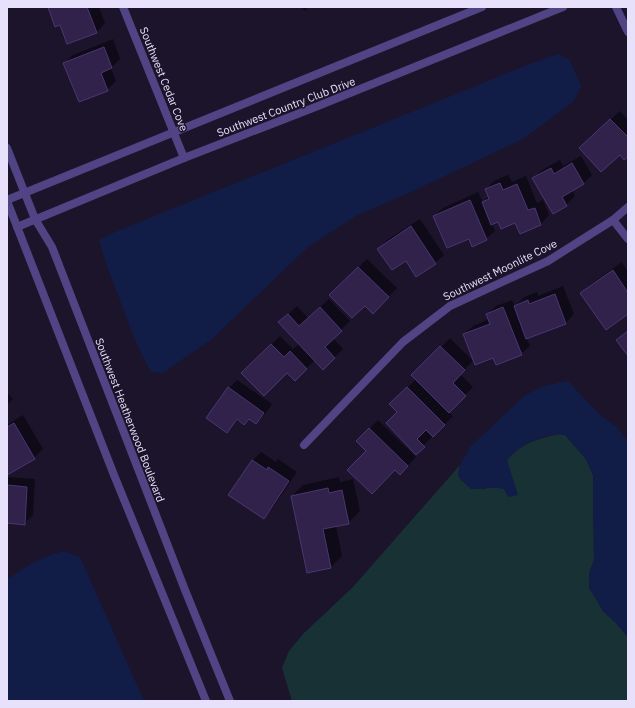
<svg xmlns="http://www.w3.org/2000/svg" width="635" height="708" font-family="'IBM Plex Sans',sans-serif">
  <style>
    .green { fill: #183134 }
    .water { fill: #111c47 }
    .shadow { fill: #0007 }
    .building { fill: #30224a; stroke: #4c3674 }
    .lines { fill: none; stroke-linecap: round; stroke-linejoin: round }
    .minor { stroke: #514485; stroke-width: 8 }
    .tertiary { stroke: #514485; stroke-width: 8 }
    .labels { text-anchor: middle; stroke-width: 3; stroke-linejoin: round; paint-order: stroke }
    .street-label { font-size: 11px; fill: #e8e1fc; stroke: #1c142b }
  </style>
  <rect width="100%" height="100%" fill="#1c142b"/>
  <path class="green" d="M559 434 565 435 586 459 593 475 594 560 589 574 603 611 616 623 628 637V701H292L282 668 289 651 304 633 352 588 460 465 458 475 483 489 495 486 504 489C505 480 504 469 507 461 513 445 544 437 559 434Z"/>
  <g class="water">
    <path d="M558 54 570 60 581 86 573 102 523 139 411 192 356 216 308 247 212 339 163 373 151 372C137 348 128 321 118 295 111 277 104 259 99 240L110 234 527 65Z"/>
    <path d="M568 381 600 415 617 427 628 442V637L616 623 603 611 589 588V574L594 560 593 475 586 459 565 435C545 432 520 445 507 460L518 495 508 497 504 489C492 486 484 489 471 489L460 479 458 475 460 465 470 447 525 395 547 385Z"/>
    <path d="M64 551 80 557 144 701H7V580C27 565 41 557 64 551Z"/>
  </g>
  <g class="shadow">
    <path d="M49 7H99L105 23 97 32 61 24Z"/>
    <path d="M301 7H308L305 11Z"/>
    <path d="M113 39 120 59 111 68 116 81 107 90 65 63 73 55Z"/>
    <path d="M620 111 628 120V155L620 153 589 139Z"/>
    <path d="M581 156 592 175 583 184 572 190 575 196 566 205 553 213 534 178 542 170 560 160 563 166Z"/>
    <path d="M508 175 512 182 526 176 537 203 543 200 549 215 541 224 520 232 516 222 498 221 492 224 495 231 486 239 469 238 434 216 443 208 478 192 483 202 489 196 486 189 494 181Z"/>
    <path d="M420 219 444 255 435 263 406 260 378 249 387 240Z"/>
    <path d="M367 259 397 288 373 312 365 304 331 295Z"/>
    <path d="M622 262 628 272V313L581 293 590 285Z"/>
    <path d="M563 286 574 314 566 323 526 337 530 346 521 354 494 357 464 334 473 326 489 319 487 314 496 306 512 300 515 306 524 297 537 292 538 296Z"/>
    <path d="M329 299 350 321 333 338 343 349 323 369 315 360 295 380 287 372 242 373 280 336 293 349 299 344 280 322 297 306 308 318Z"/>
    <path d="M450 338 473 361 460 374 473 387 448 412 453 416 416 453 399 412 391 404 416 379 413 375Z"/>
    <path d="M237 380 272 404 265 414 256 423 250 418 238 419 227 432 229 388Z"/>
    <path d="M7 393 13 399 7 405Z"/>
    <path d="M23 415 43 449 34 458 7 472V425Z"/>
    <path d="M378 420 416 457 400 474 395 469 367 451 357 441Z"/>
    <path d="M261 452 276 462 278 459 297 472 272 509 264 518 230 495 253 460Z"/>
    <path d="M7 477 35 479 33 515 24 524 7 522Z"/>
    <path d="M339 477 340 482 353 479 360 511 348 523 336 525 342 556 331 567 292 496 303 485Z"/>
  </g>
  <g class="building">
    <path d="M48 7H87L97 33 67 44 60 25 55 27Z"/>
    <path d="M104 47 112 68 101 73 108 91 79 102 63 63Z"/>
    <path d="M610 119 628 137V157L624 160 620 155 601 172 579 148Z"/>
    <path d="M572 163 584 184 562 197 567 206 553 214 532 178 551 168 554 174Z"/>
    <path d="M500 183 503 190 517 184 528 210 535 208 541 225 520 234 515 223 501 229 498 222 491 225 482 202 489 199 485 189Z"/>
    <path d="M470 200 487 240 472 247 469 239 447 248 433 216Z"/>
    <path d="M411 226 436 264 416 277 406 261 392 270 377 249Z"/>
    <path d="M358 267 389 297 373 314 365 306 352 318 329 295Z"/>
    <path d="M613 270 628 293V314L606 330 580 293Z"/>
    <path d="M555 294 566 324 526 339 514 306 528 300 529 304Z"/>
    <path d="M320 307 342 331 325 347 335 358 323 370 278 322 288 314 299 326Z"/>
    <path d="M503 307 522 355 496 365 493 358 475 365 463 334 490 324 486 314Z"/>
    <path d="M628 331V356L616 340Z"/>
    <path d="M271 344 284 357 290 351 307 369 295 381 287 373 264 396 241 373Z"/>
    <path d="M440 346 465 370 453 383 466 396 449 413 411 375Z"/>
    <path d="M228 387 264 413 256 424 249 419 244 425 237 419 227 433 206 418Z"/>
    <path d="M407 387 445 425 433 437 426 430 417 439 425 447 416 455 386 423 397 412 389 404Z"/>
    <path d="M14 423 35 459 7 475V427Z"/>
    <path d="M369 428 408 466 400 475 395 470 372 494 347 470 366 451 356 441Z"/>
    <path d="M252 460 267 470 268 467 289 481 264 519 228 495Z"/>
    <path d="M7 485 27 487 25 525 7 523Z"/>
    <path d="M328 488 329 493 342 490 349 524 323 529 331 568 307 573 291 496Z"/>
  </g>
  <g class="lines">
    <g class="minor">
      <path d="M123 7 184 158"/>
      <path d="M616 7 628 32"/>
      <path d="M7 200 482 7"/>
      <path d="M613 220 628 239"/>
      <path d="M17 227 184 158 318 106 563 7"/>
      <path d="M304 445 403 342 450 306 548 261 613 220 628 207"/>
    </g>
    <g class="tertiary">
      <path d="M7 148 35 219 52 247 185 590 230 701"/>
      <path d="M7 201 114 475 206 701"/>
    </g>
  </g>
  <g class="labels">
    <g class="street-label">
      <text transform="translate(164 79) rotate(68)" y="4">Southwest Cedar Cove</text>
      <text transform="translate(286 107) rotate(-21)" y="4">Southwest Country Club Drive</text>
      <text transform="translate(500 270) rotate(-26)" y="4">Southwest Moonlite Cove</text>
      <text transform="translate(130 420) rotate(69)" y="4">Southwest Heatherwood Boulevard</text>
    </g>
  </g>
  <rect width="635" height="708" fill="none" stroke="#e8e1fc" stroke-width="16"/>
</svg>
